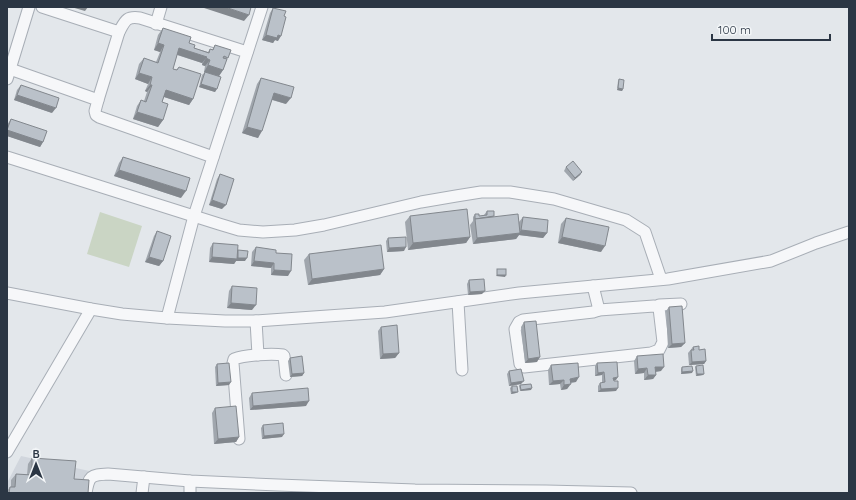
<svg xmlns="http://www.w3.org/2000/svg" width="856" height="500" font-family="Quicksand,sans-serif">
  <style>
    .built { fill: #d1d6dd }
    .pitch { fill: #cad5c4 }
    .lines { fill: none; stroke-linecap: round; stroke-linejoin: round }
    .minor-casing { stroke: #a8aeb6; stroke-width: 13 }
    .minor { stroke: #f6f7f9; stroke-width: 11 }
    .wall { fill: #a0a6ad }
    .shaded-wall { fill: #82878d }
    .building { fill: #bac1c9; stroke: #82878d }
  </style>
  <rect width="100%" height="100%" fill="#e3e7eb"/>
  <path class="built" d="M21 456 94 472 84 493H7V483Z"/>
  <path class="pitch" d="M100 212 142 226 129 267 87 254Z"/>
  <g class="lines">
    <defs>
      <g id="minor">
        <path d="M42 7 119 32C125 21 126 16 140 18L247 52"/>
        <path d="M156 24 161 7"/>
        <path d="M10 69 98 100 95 111 96 115 99 117 213 157"/>
        <path d="M7 79 29 7"/>
        <path d="M98 100 119 32"/>
        <path d="M7 157 219 224 239 230 263 232 295 230 324 225 421 202 456 196 481 192H510L554 199 626 220 645 232 661 279"/>
        <path d="M593 286 599 310"/>
        <path d="M7 293 91 309 122 314 167 318 225 321H256L385 312 519 293 668 279 771 261 816 243 849 232"/>
        <path d="M458 302 462 370"/>
        <path d="M654 306 657 307 659 308 663 342 659 350 651 353 524 367 520 364 515 329 519 322 523 320 593 312 599 310Z"/>
        <path d="M657 307 659 305 681 304"/>
        <path d="M167 318 194 216 262 7"/>
        <path d="M256 321 258 355"/>
        <path d="M239 439 233 363 234 359C244 355 272 353 283 355L284 356 286 375"/>
        <path d="M7 452 91 309"/>
        <path d="M86 493C89 476 90 475 108 474L190 481 278 485 415 490 546 491 631 493"/>
        <path d="M142 493 144 477"/>
        <path d="M190 493V481"/>
      </g>
    </defs>
    <use href="#minor" class="minor-casing"/>
    <use href="#minor" class="minor"/>
  </g>
  <g class="wall">
    <path d="M273 8 278 41 275 40 273 43 262 40 270 13Z"/>
    <path d="M163 28 189 43 194 48 208 52 210 49 212 50 215 45 228 58 226 60 223 70 219 76 215 92 199 87 202 75 205 72H204L205 66 202 65V63L177 55 173 69 176 70 179 67 193 99 189 105 164 97 162 102 163 120 158 127 133 119 137 106 141 100 144 101 147 92 145 91 148 84 135 79 139 64 144 58 156 62 160 52 154 50 158 35Z"/>
    <path d="M261 78 286 104 272 100 258 138 242 133 257 84Z"/>
    <path d="M619 79 623 89 622 91 617 90 618 81Z"/>
    <path d="M21 85 52 113 14 100 17 90Z"/>
    <path d="M11 119 43 142 40 147 7 136V125Z"/>
    <path d="M123 157 181 198 114 176 119 163Z"/>
    <path d="M566 167 582 172 580 175 573 181 564 171Z"/>
    <path d="M220 174 222 209 209 205 217 179Z"/>
    <path d="M487 211 494 217 519 224V222L523 217 547 233 543 238 519 235 516 239 473 244 470 225 473 221V217L475 214 479 216H484V215Z"/>
    <path d="M410 216 470 237 466 243 408 250 405 222Z"/>
    <path d="M566 218 601 252 558 243 561 224Z"/>
    <path d="M157 231 163 261 159 266 145 262 154 236Z"/>
    <path d="M388 238 404 251 387 252 386 241Z"/>
    <path d="M213 243 238 250 245 261H236L234 264 209 262 210 248Z"/>
    <path d="M256 247 276 253 288 276 271 275V268L251 266 252 252Z"/>
    <path d="M309 254 384 269 380 275 308 285 304 260Z"/>
    <path d="M469 280 482 294 468 295 467 284Z"/>
    <path d="M232 286 252 310 227 308 229 291Z"/>
    <path d="M669 307 685 343 681 347 668 348 666 311Z"/>
    <path d="M524 322 537 362 525 363 521 327Z"/>
    <path d="M381 327 399 353 395 358 380 359 378 331Z"/>
    <path d="M693 347 699 350 706 361 704 364 689 365 688 353Z"/>
    <path d="M637 356 661 371 656 372V375L653 379 644 380V373L635 374 634 361Z"/>
    <path d="M290 358 304 373 302 376 290 377 288 361Z"/>
    <path d="M597 363 616 380 613 381 616 391 598 392V386L600 383H602V375L595 376V366Z"/>
    <path d="M217 364 229 385 216 386 215 367Z"/>
    <path d="M551 365 576 382 570 383 567 389 561 390 560 384 549 385 548 370Z"/>
    <path d="M696 366 703 375 696 376 695 367Z"/>
    <path d="M682 367 692 373 681 374V369Z"/>
    <path d="M509 371 521 384 509 386 507 374Z"/>
    <path d="M520 385 531 390 520 391 519 386Z"/>
    <path d="M512 386 516 393 511 394 510 388Z"/>
    <path d="M252 393 306 406 250 410 249 398Z"/>
    <path d="M215 408 239 437 236 442 214 444 212 413Z"/>
    <path d="M263 425 282 437 262 439 261 428Z"/>
    <path d="M32 458 74 479 88 493H7V491L10 487H11V480L16 474 27 475 28 464Z"/>
  </g>
  <g class="shaded-wall">
    <path d="M71 7H88L85 11Z"/>
    <path d="M201 7H225L249 15 244 21Z"/>
    <path d="M266 35H278L281 36 278 41 275 40 273 43 262 40Z"/>
    <path d="M158 43 164 45 160 52 154 50Z"/>
    <path d="M179 48 207 57 202 63 175 54Z"/>
    <path d="M206 58 210 60 205 66 202 65Z"/>
    <path d="M208 65 223 70 219 76 204 72Z"/>
    <path d="M139 73 152 77 148 84 135 79Z"/>
    <path d="M201 84 217 89 215 92 199 87Z"/>
    <path d="M150 85H152L147 92 145 91Z"/>
    <path d="M618 88 623 89 622 91 617 90Z"/>
    <path d="M166 90 193 99 189 105 161 96Z"/>
    <path d="M274 93 291 98 286 104 270 99Z"/>
    <path d="M17 95 56 108 52 113 14 100Z"/>
    <path d="M137 112 163 120 158 127 133 119Z"/>
    <path d="M247 127 262 131 258 138 242 133Z"/>
    <path d="M7 130 43 142 40 147 7 136Z"/>
    <path d="M119 170 186 191 181 198 114 176Z"/>
    <path d="M582 172 580 175 573 181 575 178Z"/>
    <path d="M212 200 226 205 222 209 209 205Z"/>
    <path d="M521 230 547 233 543 238 519 235 516 239 473 244 477 238 519 233Z"/>
    <path d="M470 237 466 243 408 250 413 243Z"/>
    <path d="M562 237 605 246 601 252 558 243Z"/>
    <path d="M406 247 404 251 387 252 389 248Z"/>
    <path d="M149 257 163 261 159 266 145 262Z"/>
    <path d="M212 257H237L247 258 245 261H236L234 264 209 262Z"/>
    <path d="M254 261 274 263 271 268 251 266Z"/>
    <path d="M384 269 380 275 308 285 312 279Z"/>
    <path d="M274 270 291 271 288 276 271 275Z"/>
    <path d="M497 275H506L505 277 496 276Z"/>
    <path d="M485 291 482 294 468 295 470 292Z"/>
    <path d="M231 303 256 305 252 310 227 308Z"/>
    <path d="M685 343 681 347 668 348 672 344Z"/>
    <path d="M399 353 395 358 380 359 383 354Z"/>
    <path d="M540 357 537 362 525 363 528 359Z"/>
    <path d="M706 361 704 364 689 365 692 362Z"/>
    <path d="M655 367H664L661 371 652 372Z"/>
    <path d="M647 368 644 373 635 374 638 369Z"/>
    <path d="M693 371 692 373 681 374 682 372Z"/>
    <path d="M604 372 602 375 595 376 598 373Z"/>
    <path d="M304 373 302 376 290 377 292 374Z"/>
    <path d="M697 374H704L703 375 696 376Z"/>
    <path d="M648 375H656L653 379 644 380Z"/>
    <path d="M579 377 576 382 567 383 570 379Z"/>
    <path d="M618 377 616 380 611 381 613 378Z"/>
    <path d="M564 380 560 384 549 385 553 381Z"/>
    <path d="M524 381 521 384 509 386 511 383Z"/>
    <path d="M231 382 229 385 216 386 218 383Z"/>
    <path d="M571 384 567 389 561 390 564 385Z"/>
    <path d="M532 388 531 390 520 391 521 390Z"/>
    <path d="M618 388 616 391 598 392 601 389Z"/>
    <path d="M512 392H518L516 393 511 394Z"/>
    <path d="M309 401 306 406 250 410 253 406Z"/>
    <path d="M284 434 282 437 262 439 264 436Z"/>
    <path d="M239 437 236 442 214 444 218 439Z"/>
  </g>
  <g class="building">
    <path d="M225 7H251L249 15Z"/>
    <path d="M273 8 286 11 284 16 286 17 281 36 278 35 277 38 266 35Z"/>
    <path d="M163 28 191 37 189 43 195 45 194 48 209 53 210 49 213 50 215 45 231 50 228 58 224 56 223 58 227 59 223 70 208 65 210 60 206 58 207 57 179 48 173 69 177 70 179 67 201 74 193 99 166 90 162 102 168 104 163 120 137 112 141 100 146 102 152 85H150L152 77 139 73 144 58 158 63 164 45 158 43Z"/>
    <path d="M205 72 221 77 217 89 201 84Z"/>
    <path d="M261 78 294 87 291 98 274 93 262 131 247 127Z"/>
    <path d="M619 79 624 80 623 89 618 88Z"/>
    <path d="M21 85 59 98 56 108 17 95Z"/>
    <path d="M11 119 47 131 43 142 7 130Z"/>
    <path d="M123 157 190 178 186 191 119 170Z"/>
    <path d="M573 161 582 172 575 178 566 167Z"/>
    <path d="M220 174 234 179 226 205 212 200Z"/>
    <path d="M467 209 470 237 413 243 410 216Z"/>
    <path d="M487 211H494V216L475 219V214H479V216L487 215Z"/>
    <path d="M518 214 520 233 477 238 475 219Z"/>
    <path d="M523 217 548 220 547 233 521 230Z"/>
    <path d="M566 218 609 227 605 246 562 237Z"/>
    <path d="M157 231 171 236 163 261 149 257Z"/>
    <path d="M406 237V247L389 248 388 238Z"/>
    <path d="M213 243 238 245 237 259 212 257Z"/>
    <path d="M381 245 384 269 312 279 309 254Z"/>
    <path d="M256 247 276 250V253L292 254 291 271 274 270V263L254 261Z"/>
    <path d="M238 250 248 251 247 258H238Z"/>
    <rect x="497" y="269" width="9" height="6"/>
    <path d="M484 279 485 291 470 292 469 280Z"/>
    <path d="M232 286 257 288 256 305 231 303Z"/>
    <path d="M682 306 685 343 672 344 669 307Z"/>
    <path d="M536 321 540 357 528 359 524 322Z"/>
    <path d="M397 325 399 353 383 354 381 327Z"/>
    <path d="M699 346V350L705 349 706 361 692 362 691 350H694L693 347Z"/>
    <path d="M663 354 664 367H655L656 375H648L647 368 638 369 637 356Z"/>
    <path d="M302 356 304 373 292 374 290 358Z"/>
    <path d="M617 362 618 377 613 378 614 381H618V388L601 389 600 383 605 382 604 372 598 373 597 363Z"/>
    <path d="M229 363 231 382 218 383 217 364Z"/>
    <path d="M578 363 579 377 570 379 571 384 564 385V380L553 381 551 365Z"/>
    <path d="M703 365 704 374H697L696 366Z"/>
    <path d="M692 366 693 371 682 372V367Z"/>
    <path d="M521 369 524 381 511 383 509 371Z"/>
    <path d="M531 384 532 388 521 390 520 385Z"/>
    <path d="M512 386H517L518 392H512Z"/>
    <path d="M308 388 309 401 253 406 252 393Z"/>
    <path d="M236 406 239 437 218 439 215 408Z"/>
    <path d="M283 423 284 434 264 436 263 425Z"/>
    <path d="M32 458 76 461 74 479 89 480 88 493H9L10 487H15L16 474 32 475Z"/>
  </g>
  <rect width="856" height="500" fill="none" stroke="#2b3644" stroke-width="16"/>
  <g transform="translate(36 464)" stroke="#f3f6f8" stroke-width="3" paint-order="stroke">
  <path d="M0-3L7 15L0 10L-7 15Z" fill="#2b3644"/>
  <text y="-6" font-size="11" font-weight="bold" text-anchor="middle" fill="#2b3644">B</text>
  </g>
  <path d="M712 34v6h118v-6" fill="none" stroke="#2b3644" stroke-width="2"/>
  <text x="718" y="34" font-size="12" fill="#2b3644" stroke="#f3f6f8" stroke-width="3" paint-order="stroke">100 m</text>
</svg>
